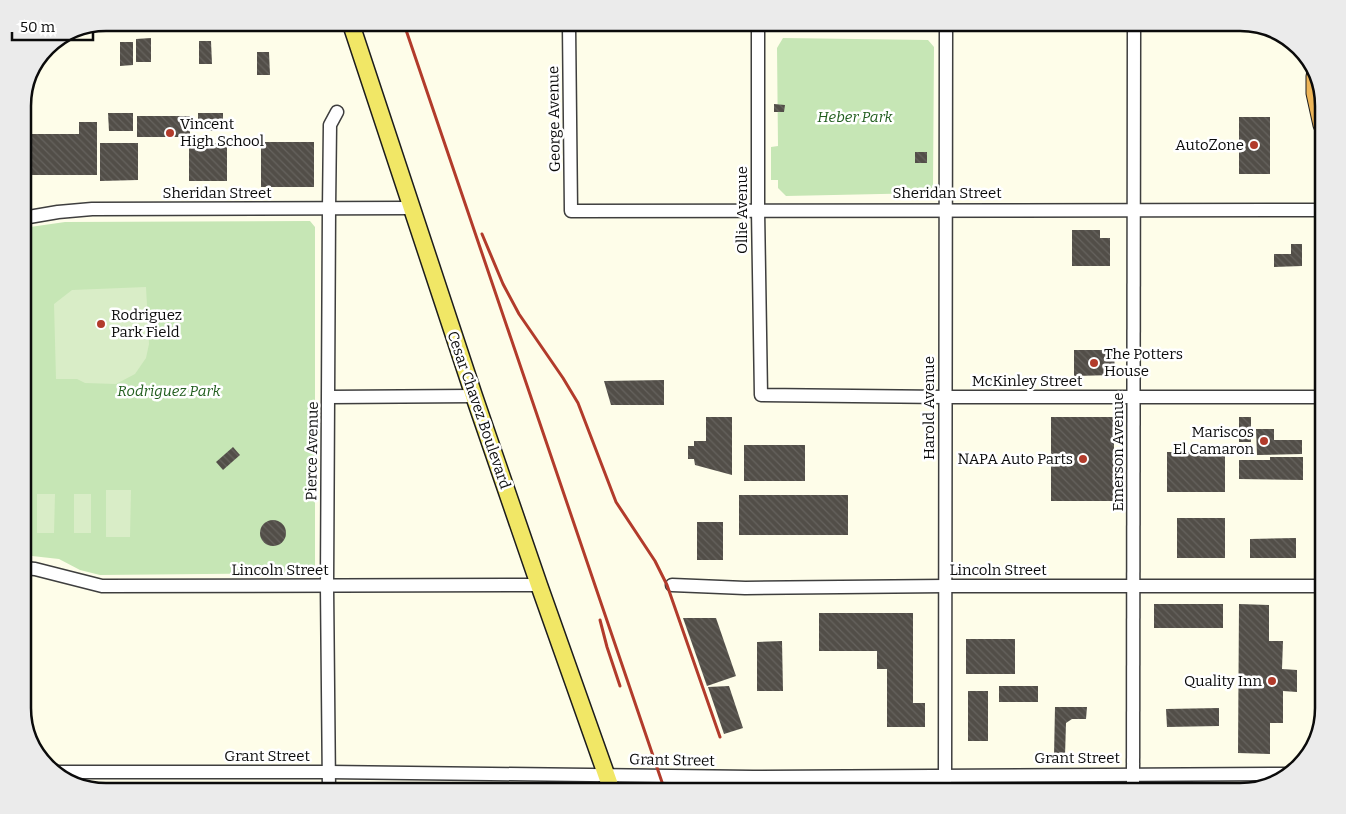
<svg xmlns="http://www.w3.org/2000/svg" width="1346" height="814" font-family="Bitter,serif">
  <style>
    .grass { fill: #c6e6b5 }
    .pitch { fill: #d9edc7 }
    .building { fill: url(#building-back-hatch) }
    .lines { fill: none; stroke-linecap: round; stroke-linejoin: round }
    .minor-casing { stroke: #3e3e3e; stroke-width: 15 }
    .major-casing { stroke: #1c1c1c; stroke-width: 19 }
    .highway-casing { stroke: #1c1c1c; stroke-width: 21 }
    .minor { stroke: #fff; stroke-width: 12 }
    .major { stroke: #f1e766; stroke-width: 16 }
    .highway { stroke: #edb558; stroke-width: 19 }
    .rail { stroke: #b23b2b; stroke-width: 3 }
    .poi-dot { fill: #b23b2b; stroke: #fff; stroke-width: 2 }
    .labels { text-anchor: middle; stroke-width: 5; stroke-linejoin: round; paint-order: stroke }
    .park-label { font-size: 15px; font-style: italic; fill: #225e1f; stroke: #fff }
    .street-label { font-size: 15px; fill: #0b0b0b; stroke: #fff }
    .poi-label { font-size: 15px; fill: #0b0b0b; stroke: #fff; text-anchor: end }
    .rim { fill: none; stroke: #0b0b0b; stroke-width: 2.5 }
  </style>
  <defs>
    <pattern id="building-back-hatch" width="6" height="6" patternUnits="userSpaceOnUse" patternTransform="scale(1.25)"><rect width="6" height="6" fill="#524e48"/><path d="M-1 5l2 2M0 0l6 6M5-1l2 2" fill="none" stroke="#66635e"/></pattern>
  </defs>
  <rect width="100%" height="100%" fill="#fefde9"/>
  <g class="grass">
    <path d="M783 38 928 40 934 47 933 186 928 193 786 196 778 188V180H771V147L778 146 777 48Z"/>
    <path d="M310 221 315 227V566L310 573 100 575 80 570 59 559 23 555V228L65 222Z"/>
  </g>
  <g class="pitch">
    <path d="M146 287 149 344 146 358 135 374 116 384 85 383 77 379H56L54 304 72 290Z"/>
    <path d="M106 490H131L130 537H106Z"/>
    <path d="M37 494H55L54 533H37Z"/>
    <rect x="74" y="494" width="17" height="39"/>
  </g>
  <g class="building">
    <path d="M151 38V62H136V39Z"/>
    <path d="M199 41H211L212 64H199Z"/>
    <path d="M120 42H133V65L120 66Z"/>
    <path d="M257 52H269L270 75H257Z"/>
    <path d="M774 104 785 105 784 112H774Z"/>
    <path d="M108 113H133V131H109Z"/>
    <rect x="198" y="113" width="25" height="18"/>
    <rect x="137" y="116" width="53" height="21"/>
    <rect x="1239" y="117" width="31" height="57"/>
    <path d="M79 122H97V175H23V134H79Z"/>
    <rect x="261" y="142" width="53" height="45"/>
    <path d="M100 143H138V180L100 181Z"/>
    <path d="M227 143V181H189V144Z"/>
    <rect x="915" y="152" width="12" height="11"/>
    <path d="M1072 230H1100V238H1110V266H1072Z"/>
    <path d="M1291 244H1302V266L1274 267V254H1291Z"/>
    <path d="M1074 350H1114L1115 375 1074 376Z"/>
    <path d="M664 380V405H611L604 381Z"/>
    <path d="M706 417H732V475L695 465 694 459H688V446H694V441H706Z"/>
    <rect x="1051" y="417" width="63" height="84"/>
    <rect x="1239" y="417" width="12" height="25"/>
    <path d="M1256 429H1274V440H1302V454L1257 455Z"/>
    <rect x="744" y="445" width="61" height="36"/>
    <path d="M233 447 240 455 223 470 216 462Z"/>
    <rect x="1167" y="452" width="58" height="40"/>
    <path d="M1270 457H1303V480L1239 479V460H1270Z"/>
    <rect x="739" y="495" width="109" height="40"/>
    <rect x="1177" y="518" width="48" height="40"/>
    <circle cx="273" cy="533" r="13"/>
    <rect x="697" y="522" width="26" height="38"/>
    <path d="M1296 538V558H1250V539Z"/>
    <rect x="1154" y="604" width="69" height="24"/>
    <path d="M1239 604 1269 605V641H1283L1282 669 1297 670V692L1283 691V723H1270V754L1238 753Z"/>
    <path d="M819 613H913V703H925V727H887V669H877V651H819Z"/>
    <path d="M683 618H716L736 676 707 686Z"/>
    <rect x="966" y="639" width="49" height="35"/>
    <path d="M782 641 783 691H757V642Z"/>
    <path d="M729 686 743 728 724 734 708 687Z"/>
    <rect x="999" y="686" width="39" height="16"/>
    <rect x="968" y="691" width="20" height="50"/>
    <path d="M1055 707H1087L1086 719H1072L1066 723 1065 756H1054Z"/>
    <path d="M1219 708V726L1167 727 1166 709Z"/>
  </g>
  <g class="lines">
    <defs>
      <g id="minor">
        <path d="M758 25V210L761 395 945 397H1323"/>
        <path d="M569 26 571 211 1323 210"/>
        <path d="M23 218 58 212 92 209 411 208"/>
        <path d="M329 397 474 396"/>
        <path d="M23 568 35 569 102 586 539 585"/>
        <path d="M672 585 745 588 946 586H1323"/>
        <path d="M56 772H329L753 777 1288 774"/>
        <path d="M329 791 327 586 329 209 330 125 337 112"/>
        <path d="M945 791 946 24"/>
        <path d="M1133 791 1134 23"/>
      </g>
      <path id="major" d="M352 27 474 396 539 585 612 791"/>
      <path id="highway" d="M1316 76V93L1323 125"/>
    </defs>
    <use href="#minor" class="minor-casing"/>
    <use href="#major" class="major-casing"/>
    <use href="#highway" class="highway-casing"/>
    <use href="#minor" class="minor"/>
    <use href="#major" class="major"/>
    <use href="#highway" class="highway"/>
    <g class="rail">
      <path d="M405 27 665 791"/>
      <path d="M482 234 503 284 519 314 563 378 578 403 616 502 655 561 667 585 720 737"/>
      <path d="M600 620 607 647 620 686"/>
    </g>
  </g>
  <g class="poi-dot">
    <circle cx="170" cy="133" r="5"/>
    <circle cx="1254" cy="145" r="5"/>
    <circle cx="101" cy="324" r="5"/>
    <circle cx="1094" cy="363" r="5"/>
    <circle cx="1264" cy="441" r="5"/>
    <circle cx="1083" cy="459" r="5"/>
    <circle cx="1272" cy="681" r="5"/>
  </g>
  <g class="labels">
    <g class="park-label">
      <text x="855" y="122">Heber Park</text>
      <text x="169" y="396">Rodriguez Park</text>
    </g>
    <g class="street-label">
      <text transform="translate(554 119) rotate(-91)" y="5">George Avenue</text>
      <text x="217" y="198">Sheridan Street</text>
      <text x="947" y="198">Sheridan Street</text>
      <text transform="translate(742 210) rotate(-90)" y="5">Ollie Avenue</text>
      <text x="1027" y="386">McKinley Street</text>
      <text transform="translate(929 408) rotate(-90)" y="5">Harold Avenue</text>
      <text transform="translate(479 410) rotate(71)" y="5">Cesar Chavez Boulevard</text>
      <text transform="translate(312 451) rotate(-89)" y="5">Pierce Avenue</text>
      <text transform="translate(1118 452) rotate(-90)" y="5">Emerson Avenue</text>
      <text x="280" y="575">Lincoln Street</text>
      <text x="998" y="575">Lincoln Street</text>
      <text x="267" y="761">Grant Street</text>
      <text x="1077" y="763">Grant Street</text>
      <text transform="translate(672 760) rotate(1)" y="5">Grant Street</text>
    </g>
    <g class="poi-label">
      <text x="180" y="129" text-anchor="start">Vincent<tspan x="180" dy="17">High School</tspan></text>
      <text x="1244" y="150">AutoZone</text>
      <text x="111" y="320" text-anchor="start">Rodriguez<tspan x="111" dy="17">Park Field</tspan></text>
      <text x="1104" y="359" text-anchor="start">The Potters<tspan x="1104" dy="17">House</tspan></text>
      <text x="1254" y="437">Mariscos<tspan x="1254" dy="17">El Camaron</tspan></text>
      <text x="1073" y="464">NAPA Auto Parts</text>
      <text x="1262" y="686">Quality Inn</text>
    </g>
  </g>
  <path d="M0 0H1346V814H0ZM106 31H1240A75 75 0 0 1 1315 106V708A75 75 0 0 1 1240 783H106A75 75 0 0 1 31 708V106A75 75 0 0 1 106 31Z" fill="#ebebeb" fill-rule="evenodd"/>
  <path class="rim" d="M106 31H1240A75 75 0 0 1 1315 106V708A75 75 0 0 1 1240 783H106A75 75 0 0 1 31 708V106A75 75 0 0 1 106 31Z"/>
  <path d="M12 32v8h81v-8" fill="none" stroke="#0b0b0b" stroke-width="2.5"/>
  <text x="20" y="32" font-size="15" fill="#0b0b0b" stroke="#ffffff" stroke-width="4" paint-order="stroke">50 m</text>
</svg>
